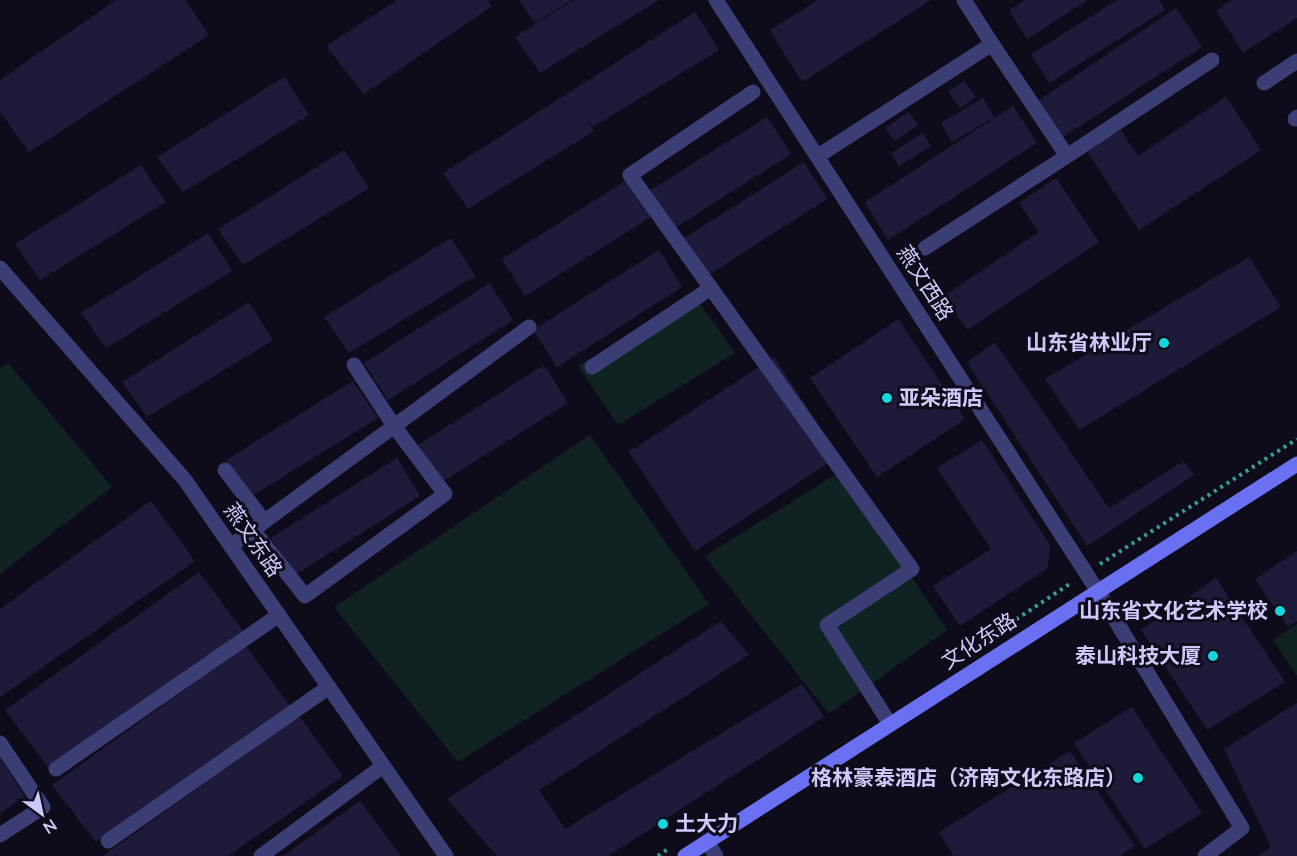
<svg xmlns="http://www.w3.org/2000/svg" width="1297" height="856" font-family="Lato,'Noto Sans SC',sans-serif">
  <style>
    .green { fill: #102322 }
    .building { fill: #1e1a39 }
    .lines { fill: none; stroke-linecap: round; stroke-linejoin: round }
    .path { stroke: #37a294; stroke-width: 4; stroke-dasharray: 3 4.5; stroke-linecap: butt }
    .street { stroke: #3b3d75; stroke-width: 15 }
    .secondary { stroke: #6a70f2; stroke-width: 15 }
    .poi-dot { fill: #14d6dd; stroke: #0e0c1a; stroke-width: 2 }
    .labels { text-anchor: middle; stroke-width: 6; stroke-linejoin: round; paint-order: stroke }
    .street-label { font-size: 21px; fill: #cdcafa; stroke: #0e0c1a }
    .poi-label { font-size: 21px; font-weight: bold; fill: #cdcafa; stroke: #0e0c1a; text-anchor: end }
  </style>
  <rect width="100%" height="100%" fill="#0e0c1a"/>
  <g class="green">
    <path d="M697 299 735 353 618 425 578 366Z"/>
    <path d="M8 363 112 487 0 574V368Z"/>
    <path d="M590 435 709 604 458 762 334 607Z"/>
    <path d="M841 471 947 630 829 714 705 556Z"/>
    <path d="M1297 624V676L1273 640Z"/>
  </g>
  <g class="building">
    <path d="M116 0H185L209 35 29 152 0 112V80Z"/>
    <path d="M397 0H487L492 6 364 94 326 46Z"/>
    <path d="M519 0H572L535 23Z"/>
    <path d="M574 0H659L540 73 515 37Z"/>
    <path d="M818 0H931L802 82 770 30Z"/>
    <path d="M1025 0H1088L1027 39 1009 10Z"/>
    <path d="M1117 0H1159L1165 10 1049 83 1031 54Z"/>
    <path d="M1232 0H1297V18L1243 53 1216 10Z"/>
    <path d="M1176 8 1202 47 1052 144 1030 106Z"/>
    <path d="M695 12 719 50 593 127 584 115 594 131 468 209 443 173Z"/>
    <path d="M284 77 309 115 183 192 157 157Z"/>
    <path d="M964 81 976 97 960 108 948 92Z"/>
    <path d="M1226 97 1261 150 1139 230 1087 151 1121 130 1138 156Z"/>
    <path d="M983 98 994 117 952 142 941 123Z"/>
    <path d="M1013 106 1037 143 888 240 865 202Z"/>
    <path d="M909 112 918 125 894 141 885 128Z"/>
    <path d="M767 117 791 154 665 234 641 196Z"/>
    <path d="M923 133 931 146 899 166 891 153Z"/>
    <path d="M344 150 369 188 243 265 218 229Z"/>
    <path d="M804 162 827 199 702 279 678 242Z"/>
    <path d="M141 165 166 202 40 280 15 244Z"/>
    <path d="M1056 178 1099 242 967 330 944 296 1039 232 1019 203Z"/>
    <path d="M627 180 651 217 525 296 502 259Z"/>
    <path d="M208 233 232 271 106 348 81 313Z"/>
    <path d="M451 238 475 276 349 353 324 317Z"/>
    <path d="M659 250 682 287 557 367 533 330Z"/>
    <path d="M1249 257 1281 307 1079 430 1045 379Z"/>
    <path d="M490 283 513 320 388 400 364 363Z"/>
    <path d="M249 302 273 340 147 417 122 382Z"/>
    <path d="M898 319 965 419 877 477 810 378Z"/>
    <path d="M995 342 1109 508 1184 461 1194 475 1087 546 967 362Z"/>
    <path d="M774 357 839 456 695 551 629 452Z"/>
    <path d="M544 365 568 403 442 482 418 445Z"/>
    <path d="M353 381 378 418 252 496 226 460Z"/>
    <path d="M982 440 1050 545 1048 568 960 626 933 586 991 549 937 468Z"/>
    <path d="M397 458 420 496 295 575 271 538Z"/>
    <path d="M151 501 195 561 0 697V609Z"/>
    <path d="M1297 551V621L1288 627 1255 579Z"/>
    <path d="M199 572 243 631 48 767 5 710Z"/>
    <path d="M1216 578 1285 682 1207 730 1141 630Z"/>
    <path d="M721 621 749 655 539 790 565 829 802 684 824 717 608 856H497L447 799Z"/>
    <path d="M246 646 290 706 96 842 52 785Z"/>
    <path d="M1297 703V856H1258L1271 847 1224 749Z"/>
    <path d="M1132 707 1202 813 1145 849 1074 743Z"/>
    <path d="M299 716 343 776 228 856H103Z"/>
    <path d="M1070 751 1135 846 1120 856H954L939 832Z"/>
    <path d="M0 757 25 797 0 813Z"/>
    <path d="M360 801 401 856H283Z"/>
  </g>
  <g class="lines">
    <g class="path">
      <path d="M1100 564 1297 439"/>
      <path d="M985 640 1071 583"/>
      <path d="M658 856 668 849"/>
    </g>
    <g class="street">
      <path d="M716 0 1097 590 1242 828 1205 856"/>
      <path d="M964 0 992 44"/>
      <path d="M1264 83 1297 61"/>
      <path d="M753 92 630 175 912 569 827 625 890 724"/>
      <path d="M1295 119 1297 117"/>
      <path d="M818 156 992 44 1067 156 925 248"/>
      <path d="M1067 156 1212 60"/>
      <path d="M0 268 185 480 446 856"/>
      <path d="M592 367 711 288"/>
      <path d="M225 470 264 521"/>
      <path d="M253 530 305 596 445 494 394 426 354 365"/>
      <path d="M231 546 529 327"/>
      <path d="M0 743 43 807 0 835"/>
      <path d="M56 769 279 615"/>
      <path d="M108 841 329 687"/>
      <path d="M707 842 716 856"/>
      <path d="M261 856 383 766"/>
    </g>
    <path class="secondary" d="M685 856 1297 464"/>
  </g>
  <g class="poi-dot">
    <circle cx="1164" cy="343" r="6"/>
    <circle cx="887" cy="398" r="6"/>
    <circle cx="1280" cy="611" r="6"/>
    <circle cx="1213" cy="656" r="6"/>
    <circle cx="1138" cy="778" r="6"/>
    <circle cx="663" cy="824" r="6"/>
  </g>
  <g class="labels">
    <g class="street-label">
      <text transform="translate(925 283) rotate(57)" y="7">燕文西路</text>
      <text transform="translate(253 540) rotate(55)" y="7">燕文东路</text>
      <text transform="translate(979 641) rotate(-33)" y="7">文化东路</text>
    </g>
    <g class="poi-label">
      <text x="1152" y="350">山东省林业厅</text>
      <text x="899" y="405" text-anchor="start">亚朵酒店</text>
      <text x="1268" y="618">山东省文化艺术学校</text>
      <text x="1201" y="663">泰山科技大厦</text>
      <text x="1126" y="785">格林豪泰酒店（济南文化东路店）</text>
      <text x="675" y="831" text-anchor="start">土大力</text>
    </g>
  </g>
  <g transform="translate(42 814) rotate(147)" stroke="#0e0c1a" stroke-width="4.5" paint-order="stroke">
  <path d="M0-4.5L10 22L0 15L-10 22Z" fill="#cdcafa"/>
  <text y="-9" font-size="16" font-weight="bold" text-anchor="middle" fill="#cdcafa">N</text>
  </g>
</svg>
